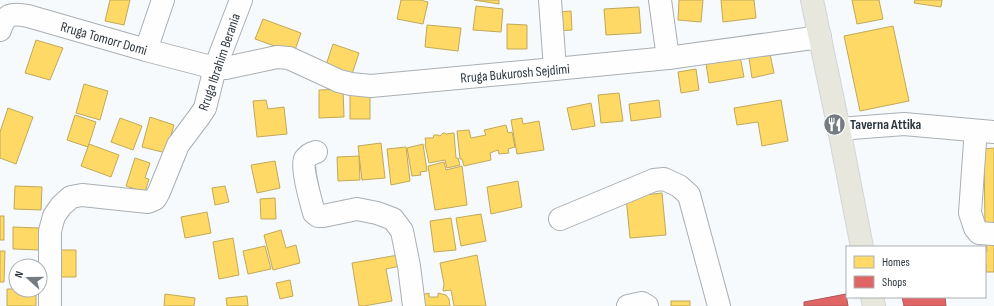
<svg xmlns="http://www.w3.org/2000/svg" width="994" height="306" font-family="'Sofia Sans Condensed',sans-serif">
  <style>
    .homes { fill: #ffd966; stroke: #c0a95a }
    .shops { fill: #e06666; stroke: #ab585a }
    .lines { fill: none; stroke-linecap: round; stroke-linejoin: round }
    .minor-casing { stroke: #a9afb3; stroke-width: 24 }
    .major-casing { stroke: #d2d6d8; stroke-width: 24 }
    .minor { stroke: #fefeff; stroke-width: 22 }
    .major { stroke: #e7e7dd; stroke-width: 22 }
    .labels { text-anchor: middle; stroke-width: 4; stroke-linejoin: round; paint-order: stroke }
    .street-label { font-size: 14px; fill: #2e383f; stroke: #fff }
    .poi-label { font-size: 14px; font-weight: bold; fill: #2e383f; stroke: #fff; text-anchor: start }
  </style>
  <rect width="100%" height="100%" fill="#f7fafc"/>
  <g class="homes">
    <path d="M110 0H130L124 25 105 21Z"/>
    <path d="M401 0H420L428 2 423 24 397 19Z"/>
    <path d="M474 0H499V4Z"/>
    <path d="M679 0H703L701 22 678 20Z"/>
    <path d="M721 0H754L756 18 723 22Z"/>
    <path d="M852 0H879L883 19 857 24Z"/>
    <path d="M915 0H942L941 7 914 3Z"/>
    <path d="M476 6 503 9 501 32 473 30Z"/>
    <path d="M639 7 641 33 606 35 604 9Z"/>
    <path d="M571 11 572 30 558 31 556 12Z"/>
    <path d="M263 19 301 33 294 53 255 39Z"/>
    <path d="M507 24 527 25V49H507Z"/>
    <path d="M427 25 461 28 458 51 425 47Z"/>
    <path d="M893 26 909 101 860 111 844 36Z"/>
    <path d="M36 40 63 48 50 80 25 73Z"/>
    <path d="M333 44 359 53 350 80 324 71Z"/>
    <path d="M739 51 744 77 709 83 705 57Z"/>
    <path d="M770 54 774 73 752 78 749 58Z"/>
    <path d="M696 69 699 90 681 93 678 72Z"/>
    <path d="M84 84 108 91 100 120 76 113Z"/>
    <path d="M343 89 344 117 319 118V90Z"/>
    <path d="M619 93 623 121 601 123 598 95Z"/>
    <rect x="350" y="94" width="20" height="25"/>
    <path d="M266 100 268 109 284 107 287 134 257 137 253 101Z"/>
    <path d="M659 100 661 117 631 121 629 104Z"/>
    <path d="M781 100 788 141 762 146 758 122 737 125 734 108Z"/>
    <path d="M591 103 595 126 572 130 567 108Z"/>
    <path d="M8 108 33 117 16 164 0 158V132Z"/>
    <path d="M75 115 96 122 88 147 67 140Z"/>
    <path d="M150 117 174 125 166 153 142 147Z"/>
    <path d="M120 118 142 126 133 150 111 142Z"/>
    <path d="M522 118 523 124 539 121 544 150 517 154 511 120Z"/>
    <path d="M506 125 508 133 512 132 515 147 508 149 509 153 499 154 498 150 490 153 491 160 464 166 462 159H460L457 131 469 130 471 138 486 135 484 130Z"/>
    <path d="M443 133H444L446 134 454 133 456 158H458L460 165 447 168 445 160 429 163 425 144 426 143 425 138H433L434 135H438L440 136Z"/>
    <path d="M381 143 385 178 362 180 358 146Z"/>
    <path d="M89 144 119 155 111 177 81 166Z"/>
    <path d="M423 144 427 171 420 172 421 175 412 176 407 148Z"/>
    <path d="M406 147 410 181 391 185 387 149Z"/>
    <path d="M994 148V226L985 227 984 149Z"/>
    <path d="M359 156 360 180 338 181 337 157Z"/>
    <path d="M135 158 150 163 145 178 149 179 145 192 126 186Z"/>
    <path d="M275 161 280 188 257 193 251 165Z"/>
    <path d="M444 162 446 170 462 166 467 205 435 210 428 166Z"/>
    <path d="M518 181 522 207 491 214 487 187Z"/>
    <path d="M15 186 42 187 41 210 14 209Z"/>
    <path d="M225 186 229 202 215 205 212 188Z"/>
    <path d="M662 193 666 235 630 238 626 197Z"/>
    <path d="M275 198 276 219H261L260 199Z"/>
    <path d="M207 212 211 233 185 238 181 217Z"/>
    <path d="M481 214 486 241 461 246 456 218Z"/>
    <rect x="0" y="216" width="4" height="24"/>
    <path d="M451 218 456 250 434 252 430 221Z"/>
    <path d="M13 227 39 228V250L13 249Z"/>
    <path d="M281 230 286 248 296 245 300 263 273 270 264 235Z"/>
    <path d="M233 238 239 275 219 279 213 242Z"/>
    <path d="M986 241H994V272H986V263H985V251H987Z"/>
    <path d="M265 246 271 269 248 274 243 251Z"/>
    <path d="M61 250H76V277H60Z"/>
    <path d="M0 251H5L4 282H0Z"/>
    <path d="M404 254 405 265 386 269 392 301 364 306H359L352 263Z"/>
    <path d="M477 255 486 306H454L451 290 443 291 444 284 440 263Z"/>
    <path d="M290 280 293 296 280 299 276 283Z"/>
    <path d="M7 289H16V290H36V306H7Z"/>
    <path d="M429 293V297H438V293L446 295 449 299 450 306H423L421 295Z"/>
    <path d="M165 294 195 298 194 306H164Z"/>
    <path d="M247 296 248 306H227L226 298Z"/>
    <rect x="671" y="301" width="19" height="5"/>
  </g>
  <g class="shops">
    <path d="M846 294 848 306H804V302Z"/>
    <path d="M902 297H945L946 306H904Z"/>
  </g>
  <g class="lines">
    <defs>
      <g id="minor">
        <path d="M550 0 555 69"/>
        <path d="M660 0 668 58"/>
        <path d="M0 30C5 13 13 13 28 16L146 50 215 68H226L277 57 289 58 339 81 351 84 371 86 555 69 668 58 820 37"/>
        <path d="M146 50 163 0"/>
        <path d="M839 129 904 124 994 132"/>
        <path d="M975 142 970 213 975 228 979 233 994 234"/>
        <path d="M316 152C312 153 308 155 305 159 301 167 311 202 314 213L318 216H323L357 209 377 213 393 219 402 231 409 266 414 306"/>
        <path d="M560 219 654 180 664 179 679 186 689 195 719 306"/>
        <path d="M50 306V231L54 216 61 206 71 197 82 195 148 202 155 199 159 192 178 145 199 117 205 108 215 68 241 0"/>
        <path d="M628 306 642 303 647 306"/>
      </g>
      <g id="major">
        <path d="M812 0 839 129 862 247"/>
        <path d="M872 297 874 306"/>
      </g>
    </defs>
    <use href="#minor" class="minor-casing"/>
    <use href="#major" class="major-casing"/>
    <use href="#minor" class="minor"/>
    <use href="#major" class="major"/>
  </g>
  <defs>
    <symbol id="restaurant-disc" viewBox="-11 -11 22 22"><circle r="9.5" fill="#747c81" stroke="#fff"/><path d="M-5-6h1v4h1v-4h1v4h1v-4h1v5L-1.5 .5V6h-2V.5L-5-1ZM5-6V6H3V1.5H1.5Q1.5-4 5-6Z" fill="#fff"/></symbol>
  </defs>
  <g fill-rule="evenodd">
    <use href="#restaurant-disc" x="822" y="112" width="25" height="25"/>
  </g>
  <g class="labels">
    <g class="street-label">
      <text transform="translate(104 38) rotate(16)" y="5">Rruga Tomorr Domi</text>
      <text transform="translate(219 62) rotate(-71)" y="5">Rruga Ibrahim Berania</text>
      <text transform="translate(515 73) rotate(-5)" y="5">Rruga Bukurosh Sejdimi</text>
    </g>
    <g class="poi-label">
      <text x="850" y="129">Taverna Attika</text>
    </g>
  </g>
  <rect x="846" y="246" width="140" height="52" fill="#ffffff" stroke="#abafb2"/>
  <rect x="854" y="256" width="20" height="12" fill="#ffd966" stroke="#abafb2"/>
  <text x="882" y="266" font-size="12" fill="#2e383f">Homes</text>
  <rect x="854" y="276" width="20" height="12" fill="#e06666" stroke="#abafb2"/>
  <text x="882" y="286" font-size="12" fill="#2e383f">Shops</text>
  <g transform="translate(28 278) rotate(291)"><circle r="19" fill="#ffffff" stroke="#abafb2"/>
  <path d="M0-3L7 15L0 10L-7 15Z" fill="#747c81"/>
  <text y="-6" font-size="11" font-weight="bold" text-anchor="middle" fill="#2e383f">N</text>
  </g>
</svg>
